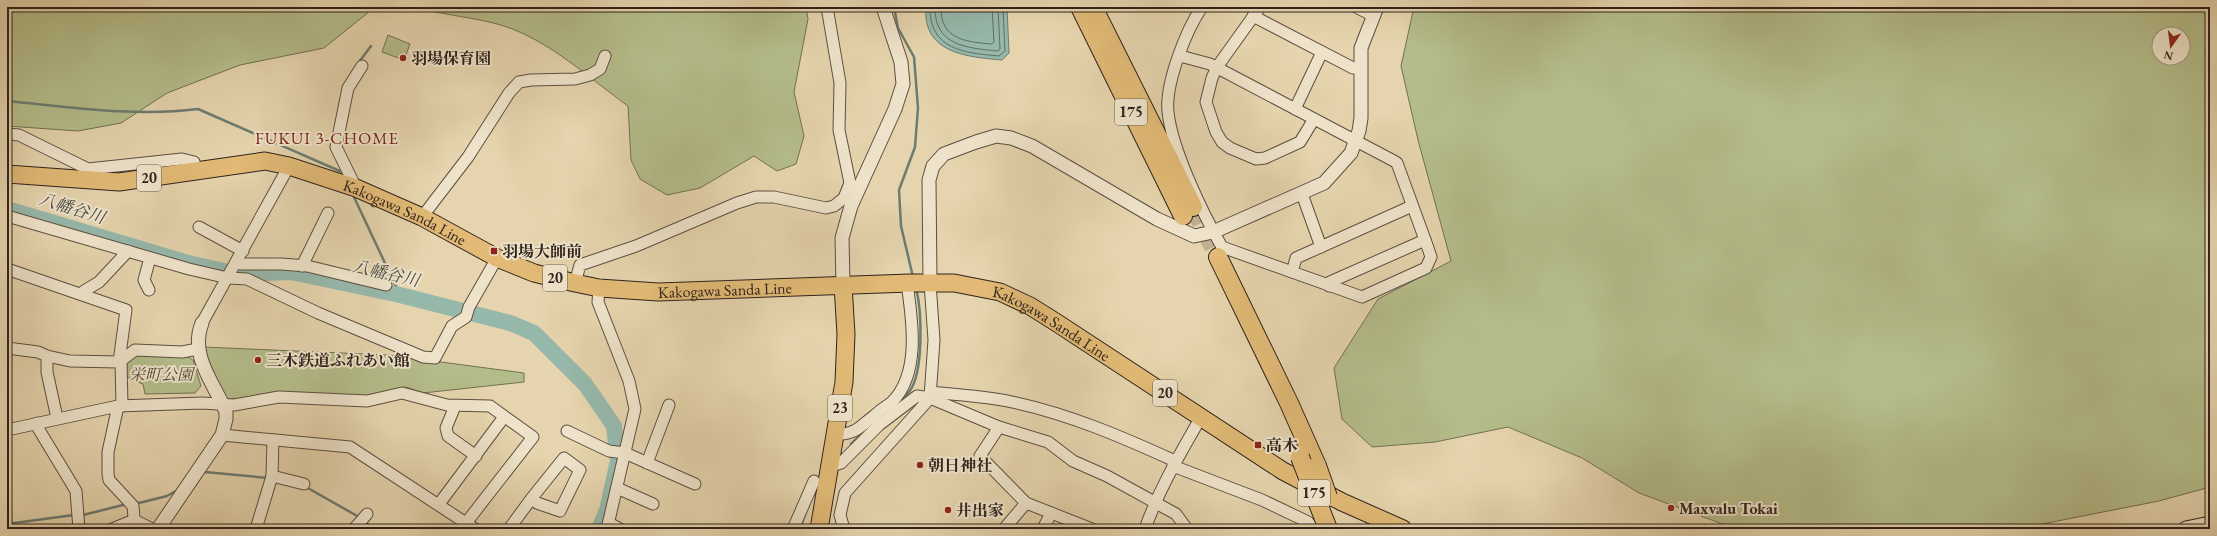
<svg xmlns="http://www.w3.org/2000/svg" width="2217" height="536" font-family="'EB Garamond','Noto Serif JP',serif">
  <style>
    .green { fill: #b4bd8a; stroke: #717054; fill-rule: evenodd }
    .water { fill: #96b8ab; stroke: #6c7c72 }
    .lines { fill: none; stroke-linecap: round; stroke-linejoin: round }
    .shore { stroke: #626d64; stroke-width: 1 }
    .stream { stroke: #6c7c72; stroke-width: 2.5 }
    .river { stroke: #96b8ab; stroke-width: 16 }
    .trunk-tunnel { stroke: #c0b090; stroke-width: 18; stroke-dasharray: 18 9; stroke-linecap: butt }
    .minor-casing { stroke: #5c4e41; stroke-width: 13 }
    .tertiary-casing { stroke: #5c4e41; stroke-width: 15 }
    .secondary-casing { stroke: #2e221d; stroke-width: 17 }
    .primary-casing { stroke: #2e221d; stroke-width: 19 }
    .trunk-casing { stroke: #2e221d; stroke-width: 20 }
    .minor { stroke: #eee3ca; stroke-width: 11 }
    .tertiary { stroke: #eee3ca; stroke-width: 13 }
    .secondary { stroke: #eee3ca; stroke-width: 15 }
    .primary { stroke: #e2ba76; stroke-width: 17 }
    .trunk { stroke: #e2ba76; stroke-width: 18 }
    .trunk-bridge-casing { stroke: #2e221d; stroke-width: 20; stroke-linecap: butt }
    .trunk-bridge { stroke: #e2ba76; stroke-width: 18 }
    .poi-dot { fill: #8f2418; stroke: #eee3ca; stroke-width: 1.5 }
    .labels { text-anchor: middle; stroke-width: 4; stroke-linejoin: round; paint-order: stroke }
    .shield { fill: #eee3ca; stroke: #685c51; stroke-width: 1 }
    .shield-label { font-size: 15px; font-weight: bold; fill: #2e221d }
    .poi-label { font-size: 16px; font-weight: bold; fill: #2e221d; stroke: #eee3ca; text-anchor: start }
    .street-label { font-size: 16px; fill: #2e221d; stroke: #eee3ca }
    .park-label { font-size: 16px; font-style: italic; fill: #504938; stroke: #eee3ca }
    .neighbourhood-label { font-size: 17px; letter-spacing: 1px; fill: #7a1f14; stroke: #eee3ca }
    .water-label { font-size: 17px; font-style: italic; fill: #4d4f48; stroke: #eee3ca }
  </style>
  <rect width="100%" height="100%" fill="#e5d4ad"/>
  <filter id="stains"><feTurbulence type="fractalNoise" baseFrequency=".005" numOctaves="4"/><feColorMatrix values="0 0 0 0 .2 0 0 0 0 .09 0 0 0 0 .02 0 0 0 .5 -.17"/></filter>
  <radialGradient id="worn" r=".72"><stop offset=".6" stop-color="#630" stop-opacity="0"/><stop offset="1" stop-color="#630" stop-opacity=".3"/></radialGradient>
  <g class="green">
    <path d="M7 7H375L324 48 240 65 167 93 121 123 78 131 7 126Z"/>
    <path d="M417 7H806L808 19 794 92 804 136 796 164 777 171 754 156 700 188 667 195 640 179 631 160 628 106C589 78 550 41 504 26 476 17 445 16 417 7Z"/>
    <path d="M1414 7H2210V487L2159 501 2022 528 1909 525 1903 529H1736L1639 493 1582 458 1508 427 1435 442 1372 447 1342 419 1334 368 1378 299 1451 261 1418 140 1401 66ZM2159 34H2183V58H2159Z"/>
    <path d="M388 35 410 44 404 60 382 52Z"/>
    <path d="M203 347 388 355 524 373V382L423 393 406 387 367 396 229 399 225 398 206 359Z"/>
    <path d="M139 354 186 356 193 360 201 386 195 393 145 394 143 384 126 377V361Z"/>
  </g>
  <path class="water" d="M926 7H1007L1009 53 1002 60C967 57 922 53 926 7Z"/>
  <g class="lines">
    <g class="shore">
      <path d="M930 7C929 50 965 53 999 56L1005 51 1003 7"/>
      <path d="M935 7C934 46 967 48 998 51L1000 49 998 7"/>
      <path d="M941 7C940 39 965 42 992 44L994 42 992 7"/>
    </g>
    <g class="stream">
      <path d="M894 7 898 28 914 57 918 108 915 147 899 190 901 226 913 277"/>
      <path d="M359 62 371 46"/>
      <path d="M7 101C70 107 134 117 198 109L342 172"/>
      <path d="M353 195 400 295"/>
      <path d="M899 401C902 398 906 395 909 392 924 373 922 311 916 288"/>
      <path d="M851 444 864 432"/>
      <path d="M202 473 205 472 268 478"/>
      <path d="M306 487 359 517"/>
      <path d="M135 502 139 503 167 496 176 491"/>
      <path d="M83 515 127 504"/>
      <path d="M365 522 374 529"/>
      <path d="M7 524 74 515"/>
      <path d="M800 529 805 514"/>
    </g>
    <path class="river" d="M7 209 188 263 238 274 291 272 400 295 510 323 534 333 585 384 614 426 618 461 607 510 599 529"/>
    <path class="trunk-tunnel" d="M1193 207 1218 257"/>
    <defs>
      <g id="minor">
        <path d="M1260 7 1217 67 1212 78 1206 102 1216 132 1222 142 1230 148 1256 159 1265 158 1300 142 1314 119"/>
        <path d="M1356 7 1374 16"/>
        <path d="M1253 16 1353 68H1360"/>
        <path d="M1180 56 1210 64 1394 161 1397 163 1428 248 1431 257 1426 268 1362 297 1222 247C1203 214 1172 150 1168 112 1165 84 1186 30 1202 7"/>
        <path d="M1295 109 1322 52"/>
        <path d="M7 134 19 135 88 169 182 159 194 162 196 171"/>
        <path d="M356 188 336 147 348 88 362 66"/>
        <path d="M1302 194 1321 247"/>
        <path d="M7 216 189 269 228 278 247 279 318 313 423 357 435 358 452 326 466 317 469 307 497 258"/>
        <path d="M422 217 468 157 509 93 519 82 531 80 575 79 590 75 600 69 605 56"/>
        <path d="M199 227 243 251"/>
        <path d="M237 262 241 264H281L307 266 386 285"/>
        <path d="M302 266 328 213"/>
        <path d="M7 269 126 310 119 362"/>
        <path d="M1292 272 1296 258 1412 206"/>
        <path d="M575 283 580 265 636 246 737 203 756 197H774L826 208 834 206 844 198 850 183 839 130 840 83 827 7"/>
        <path d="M1329 286 1330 282 1425 240"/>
        <path d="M599 288 598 302 629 381 635 409 607 529"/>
        <path d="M149 290 144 280 150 258"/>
        <path d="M83 294 84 291 99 282 128 251"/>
        <path d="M202 323 289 166"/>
        <path d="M7 348 38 352 47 356V372L57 418"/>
        <path d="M47 356 70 361 119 362 135 350 182 352 198 349"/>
        <path d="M121 360 122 406"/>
        <path d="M930 392C957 395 985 396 1012 402 1069 414 1122 437 1175 461"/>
        <path d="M118 406 108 452V474L109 480 133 506 135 529"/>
        <path d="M455 406 446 428 448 436 476 456"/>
        <path d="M37 423 38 428 76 491 79 529"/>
        <path d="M999 427 1048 442 1073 461 1107 476 1176 514 1187 529"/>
        <path d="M7 430 118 406 202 403 234 405 279 397 367 401 402 393 447 405 490 406 533 437 466 523"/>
        <path d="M567 431 609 451 625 453 695 484"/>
        <path d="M222 435 350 447 475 529"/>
        <path d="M835 435C858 433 858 428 875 415 880 410 887 406 892 402 921 373 912 319 907 283"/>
        <path d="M647 463 669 405"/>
        <path d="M831 466 841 463 879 425 917 396 930 398 999 427 980 456 1026 503 1092 529"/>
        <path d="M1173 466 1262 500 1308 522 1314 529"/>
        <path d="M272 476 304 484"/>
        <path d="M617 488 653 504"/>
        <path d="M439 504 504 417"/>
        <path d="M609 523 620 529"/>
        <path d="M112 529 134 520 152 529"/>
        <path d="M256 529 272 476 273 440"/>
        <path d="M354 529 367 514"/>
        <path d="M509 529 531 499 564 458 580 470 560 511 537 503 531 499"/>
        <path d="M793 529 814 481"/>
        <path d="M844 529 840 515 845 493 930 398 934 340 930 283"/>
        <path d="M1004 529 1026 503"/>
        <path d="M1043 529 1051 513"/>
        <path d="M1145 529C1159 489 1180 454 1201 417"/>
      </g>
      <g id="tertiary">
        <path d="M930 283 929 180 933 166 944 154 976 142 996 136 1011 138 1032 146 1157 219 1194 236 1213 232 1324 183 1351 153 1359 131 1361 118V48L1377 7"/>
        <path d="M843 285 842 238 851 206 895 109 903 84 901 62 883 7"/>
        <path d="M158 529 222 435 226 419V412C214 383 189 355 202 323"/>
      </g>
      <path id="secondary" d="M2186 529 2210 524"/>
      <g id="primary">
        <path id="s1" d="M7 174 119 182 265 161 289 166 356 188 422 217 497 258 534 273 575 283 599 288 658 292 910 283H954L1000 292 1030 306 1054 321 1283 471 1342 502 1403 529"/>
        <path d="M819 529 844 382 846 334 843 285"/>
      </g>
      <g id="trunk">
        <path d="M1080 7 1183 216"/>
        <path d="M1093 7 1193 207"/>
        <path d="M1218 257 1289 403 1317 466"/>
      </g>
    </defs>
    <use href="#minor" class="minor-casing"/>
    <use href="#tertiary" class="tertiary-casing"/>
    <use href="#secondary" class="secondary-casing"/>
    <use href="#primary" class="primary-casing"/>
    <use href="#trunk" class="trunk-casing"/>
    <use href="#minor" class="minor"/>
    <use href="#tertiary" class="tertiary"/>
    <use href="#secondary" class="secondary"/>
    <use href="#primary" class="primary"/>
    <use href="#trunk" class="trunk"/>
    <defs>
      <g id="trunk-bridge">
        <path d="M1300 457 1328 529"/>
        <path d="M1317 466 1328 497"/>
      </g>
    </defs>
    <use href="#trunk-bridge" class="trunk-bridge-casing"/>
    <use href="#trunk-bridge" class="trunk-bridge"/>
  </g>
  <g class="poi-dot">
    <circle cx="403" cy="58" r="4"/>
    <rect x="490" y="247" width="8" height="8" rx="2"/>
    <circle cx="258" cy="360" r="4"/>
    <rect x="1254" y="441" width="8" height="8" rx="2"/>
    <circle cx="920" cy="465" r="4"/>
    <circle cx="1671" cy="508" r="4"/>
    <circle cx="948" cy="510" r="4"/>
  </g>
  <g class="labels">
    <g class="shield">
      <rect x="1115" y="99" width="32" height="26" rx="3"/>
      <rect x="137" y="165" width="24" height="26" rx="3"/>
      <rect x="543" y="265" width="24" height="26" rx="3"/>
      <rect x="1153" y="380" width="24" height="26" rx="3"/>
      <rect x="828" y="395" width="24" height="26" rx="3"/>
      <rect x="1298" y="480" width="32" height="26" rx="3"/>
    </g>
    <g class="shield-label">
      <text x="1131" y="117">175</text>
      <text x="149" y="183">20</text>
      <text x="555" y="283">20</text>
      <text x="1165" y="398">20</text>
      <text x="840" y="413">23</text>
      <text x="1314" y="498">175</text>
    </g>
    <g class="poi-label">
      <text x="411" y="64">羽場保育園</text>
      <text x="502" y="257">羽場大師前</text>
      <text x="266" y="366">三木鉄道ふれあい館</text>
      <text x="1266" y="451">高木</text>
      <text x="928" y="471">朝日神社</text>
      <text x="1679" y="514">Maxvalu Tokai</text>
      <text x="956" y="516">井出家</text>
    </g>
    <g class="street-label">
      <text dy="6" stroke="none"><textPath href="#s1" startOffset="409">Kakogawa Sanda Line</textPath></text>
      <text dy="6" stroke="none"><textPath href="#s1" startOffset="745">Kakogawa Sanda Line</textPath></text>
      <text dy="6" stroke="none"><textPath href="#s1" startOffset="1081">Kakogawa Sanda Line</textPath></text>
    </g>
    <g class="park-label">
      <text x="161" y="380">栄町公園</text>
    </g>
    <g class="neighbourhood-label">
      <text x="327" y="144">FUKUI 3-CHOME</text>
    </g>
    <g class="water-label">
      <text transform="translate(72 208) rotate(17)" y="6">八幡谷川</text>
      <text transform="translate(386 273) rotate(13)" y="6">八幡谷川</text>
    </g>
  </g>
  <rect width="2217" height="536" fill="none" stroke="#e5d4ad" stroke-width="24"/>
  <rect x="8" y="8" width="2201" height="520" fill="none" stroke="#2e221d" stroke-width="2"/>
  <rect x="12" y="12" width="2193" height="512" fill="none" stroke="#2e221d"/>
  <g transform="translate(2171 46) rotate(194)"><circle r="19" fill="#eee3ca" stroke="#a19685"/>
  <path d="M0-3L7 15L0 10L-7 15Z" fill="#8f2418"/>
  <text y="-6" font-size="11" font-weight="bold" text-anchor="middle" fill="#2e221d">N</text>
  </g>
  <rect width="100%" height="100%" filter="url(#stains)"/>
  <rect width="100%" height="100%" fill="url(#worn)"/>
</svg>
